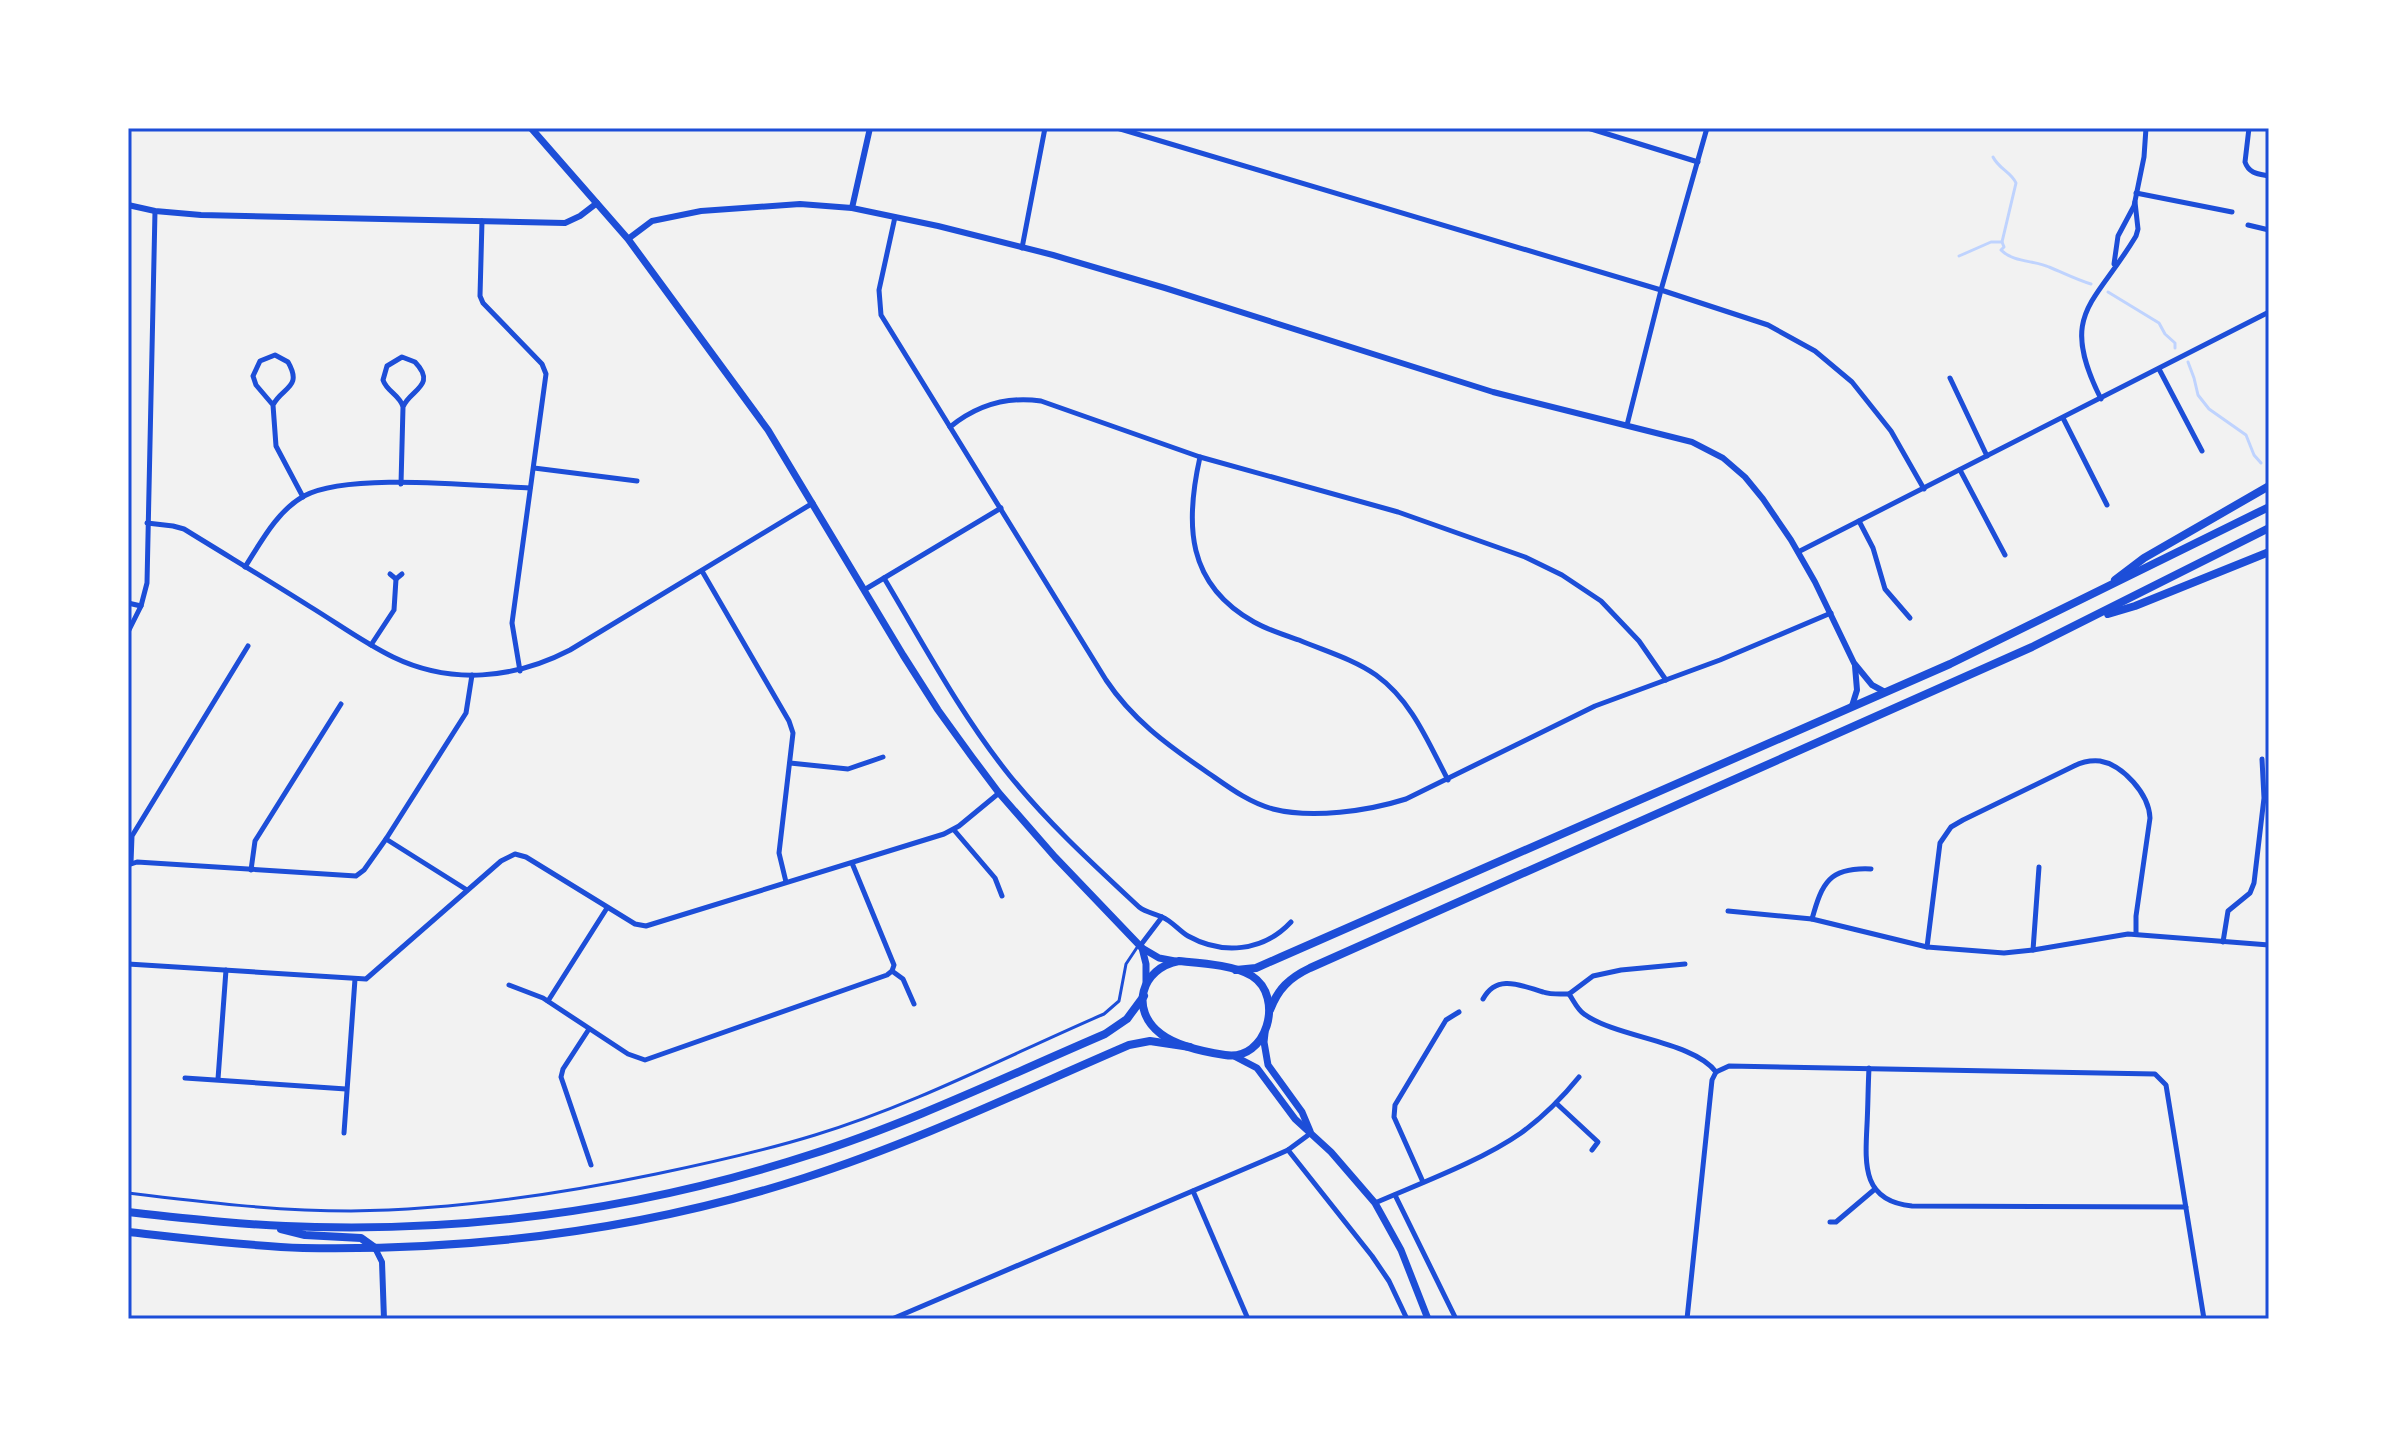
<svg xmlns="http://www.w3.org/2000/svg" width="2397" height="1447" font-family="'Nunito Sans',sans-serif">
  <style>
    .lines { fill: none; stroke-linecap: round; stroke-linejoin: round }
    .stream { stroke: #bfd3fe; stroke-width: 3 }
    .service { stroke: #1d4ed8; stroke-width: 3 }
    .minor { stroke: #1d4ed8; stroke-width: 5 }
    .tertiary { stroke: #1d4ed8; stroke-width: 6 }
    .secondary { stroke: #1d4ed8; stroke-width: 7 }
    .trunk { stroke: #1d4ed8; stroke-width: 8 }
    .neatline { fill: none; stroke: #1d4ed8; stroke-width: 3 }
  </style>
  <rect width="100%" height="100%" fill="#f2f2f2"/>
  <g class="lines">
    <g class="stream">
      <path d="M1993 157C1999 169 2011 172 2016 183L2002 242"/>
      <path d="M1959 256 1991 242H2002L2004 247 2001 250C2014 263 2034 260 2049 267 2064 273 2075 279 2091 284"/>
      <path d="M2108 292 2159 323 2165 334 2175 343V348"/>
      <path d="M2188 362 2194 378 2198 395 2209 409 2246 435 2254 455 2261 463"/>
    </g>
    <path class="service" d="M128 1193C202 1202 276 1211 351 1211 454 1210 555 1195 656 1174 709 1163 763 1151 815 1135 914 1105 1009 1055 1104 1014L1119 1001 1126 964 1138 946"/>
    <g class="minor">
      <path d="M1117 128 1661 290 1768 325 1815 351 1852 382 1891 431 1924 489"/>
      <path d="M1588 128 1698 162"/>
      <path d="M2249 128 2245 162C2249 174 2259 174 2269 176"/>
      <path d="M2136 193 2232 212"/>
      <path d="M895 217 879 290 881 315 1106 680C1132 719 1166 744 1204 770 1226 785 1247 802 1273 809 1312 819 1368 811 1406 799L1595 706 1720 660 1831 613"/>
      <path d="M482 221 480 296 483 303 542 364 546 374 512 623 520 671"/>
      <path d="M2248 225 2269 230"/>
      <path d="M1022 248 1045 128"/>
      <path d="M2114 264 2118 236 2134 206 2144 157 2146 128"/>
      <path d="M2159 369 2202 451"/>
      <path d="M1950 378 1987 456"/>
      <path d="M2101 399C2058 313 2094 306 2136 236L2138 229 2135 202"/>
      <path d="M273 405C282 387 303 388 288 362L275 355 260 361 253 376 256 385 273 405 276 446 303 497"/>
      <path d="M2063 418 2107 505"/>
      <path d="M1627 425 1661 290 1707 128"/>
      <path d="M950 427C977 405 1007 396 1041 401L1200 457 1398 512 1525 557 1562 575 1601 601 1639 641 1666 680"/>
      <path d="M1200 457C1185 524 1186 584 1254 622 1268 630 1284 635 1299 640 1325 651 1353 659 1376 675 1412 701 1428 742 1448 780"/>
      <path d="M534 468 637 481"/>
      <path d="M1960 470 2005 555"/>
      <path d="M401 484 403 407C400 395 387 392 383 380L387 366 402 357 415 362C438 386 409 390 403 407"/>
      <path d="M1859 521 1873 548 1885 589 1910 618"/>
      <path d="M147 523 173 526 184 529C226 555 268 580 309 606 337 623 364 643 393 657 451 685 514 679 570 650L813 503"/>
      <path d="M1798 552 2269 312"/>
      <path d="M245 567C261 542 277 511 304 496 348 472 476 486 530 488"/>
      <path d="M702 571 789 721 793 733 779 853 786 882"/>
      <path d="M390 574 396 579 402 574"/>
      <path d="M884 578C924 645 961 715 1010 776 1049 824 1094 865 1139 907 1147 913 1154 913 1162 917 1172 921 1179 931 1188 936 1222 955 1263 952 1291 922"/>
      <path d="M864 590 1001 508"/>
      <path d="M128 603 141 606"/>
      <path d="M128 632 141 606 147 583 155 211"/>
      <path d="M371 645 394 610 396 579"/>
      <path d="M790 763 848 769 883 757"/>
      <path d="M954 830 995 878 1002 896"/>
      <path d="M386 839 467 890"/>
      <path d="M131 863 132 836 248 646"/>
      <path d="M128 865 137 862 356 876 364 870 386 839 466 713 472 675"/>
      <path d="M251 870 255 841 341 704"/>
      <path d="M1728 911 1812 919 1927 947 2004 953 2033 950 2128 934 2269 945"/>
      <path d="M1812 919C1822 883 1829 867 1871 869"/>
      <path d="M2223 942 2228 911 2250 893 2254 883 2264 798 2262 759"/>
      <path d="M1140 946 1162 917"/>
      <path d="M1927 947 1940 843 1951 827 1963 820 2074 766C2082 762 2090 760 2100 761 2123 765 2149 794 2150 818L2136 916V934"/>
      <path d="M2033 950 2039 867"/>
      <path d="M128 964 366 979 501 861 515 854 526 857 635 924 646 926 944 834 959 826 999 793"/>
      <path d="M1685 964 1621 970 1593 976 1569 994C1574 1001 1577 1009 1584 1014 1617 1038 1693 1041 1716 1072"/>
      <path d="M892 971 903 979 914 1004"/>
      <path d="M509 985 543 998 628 1054 645 1060 887 975 892 971 894 965 852 863"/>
      <path d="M1483 999C1497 973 1522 986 1543 992 1552 995 1560 994 1569 994"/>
      <path d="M548 1001 607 908"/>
      <path d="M589 1029 563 1069 561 1077 591 1165"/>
      <path d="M1869 1068C1868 1087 1868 1106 1867 1125 1865 1165 1862 1201 1912 1206L2186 1207"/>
      <path d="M1716 1072 1729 1066 2155 1074 2166 1085 2204 1319"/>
      <path d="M185 1078 346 1089"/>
      <path d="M218 1079 226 970"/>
      <path d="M1556 1103 1598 1142 1592 1150"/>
      <path d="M344 1133 355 979"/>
      <path d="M1288 1150 1372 1256 1389 1281 1407 1319"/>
      <path d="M1423 1182 1394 1117 1395 1105 1446 1020 1459 1012"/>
      <path d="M1193 1191 1248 1319"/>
      <path d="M1395 1195 1456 1319"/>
      <path d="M1375 1203C1421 1183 1481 1161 1521 1133 1543 1117 1562 1098 1579 1077"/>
      <path d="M1830 1222H1836L1875 1189"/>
      <path d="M892 1319 1263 1161 1288 1150 1311 1133"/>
      <path d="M1687 1319 1712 1080 1716 1072"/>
    </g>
    <g class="tertiary">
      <path d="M128 205 155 211 201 215 565 223 580 216 597 203"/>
      <path d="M852 208 870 128"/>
      <path d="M628 239 652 221 701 211 800 204 852 208 938 226 1053 255 1165 288 1493 392 1692 442 1723 458 1745 477 1763 499 1791 540 1815 582 1854 663 1872 685 1885 692"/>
      <path d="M1852 706 1857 690 1855 666"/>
      <path d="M375 1248 382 1262 384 1319"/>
    </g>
    <g class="secondary">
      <path d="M531 128 628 239 768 430 903 655 938 710 972 757 999 793 1055 857 1142 948 1159 958 1175 961"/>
      <path d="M1142 948 1146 964V983"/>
      <path d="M1265 1033 1264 1042 1268 1065 1302 1112 1310 1131"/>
      <path d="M1234 1056 1257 1068 1295 1119 1331 1152 1375 1203 1401 1250 1428 1319"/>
    </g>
    <g class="trunk">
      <path d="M2115 580 2144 558 2269 486"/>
      <path d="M2108 614 2135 606 2269 552"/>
      <path d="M1179 961C1200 963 1235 965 1252 976 1285 997 1267 1062 1225 1055 1205 1052 1178 1047 1161 1034 1129 1010 1141 968 1179 961Z"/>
      <path d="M1236 970 1256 968 1281 957 1950 664 2269 507"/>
      <path d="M1270 1010C1278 989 1289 978 1310 968L2032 647 2269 528"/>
      <path d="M128 1212C190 1219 252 1226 315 1227 482 1231 649 1207 809 1155 910 1123 1007 1076 1105 1034L1127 1019 1144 996"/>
      <path d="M281 1229 305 1235 361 1238 375 1248"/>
      <path d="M128 1232C186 1238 244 1246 303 1248 472 1251 643 1230 804 1178 916 1142 1022 1091 1129 1045L1150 1041 1190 1047"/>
    </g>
  </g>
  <rect width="2397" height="1447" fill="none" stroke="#ffffff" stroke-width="260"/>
  <rect x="130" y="130" width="2137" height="1187" class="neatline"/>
</svg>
